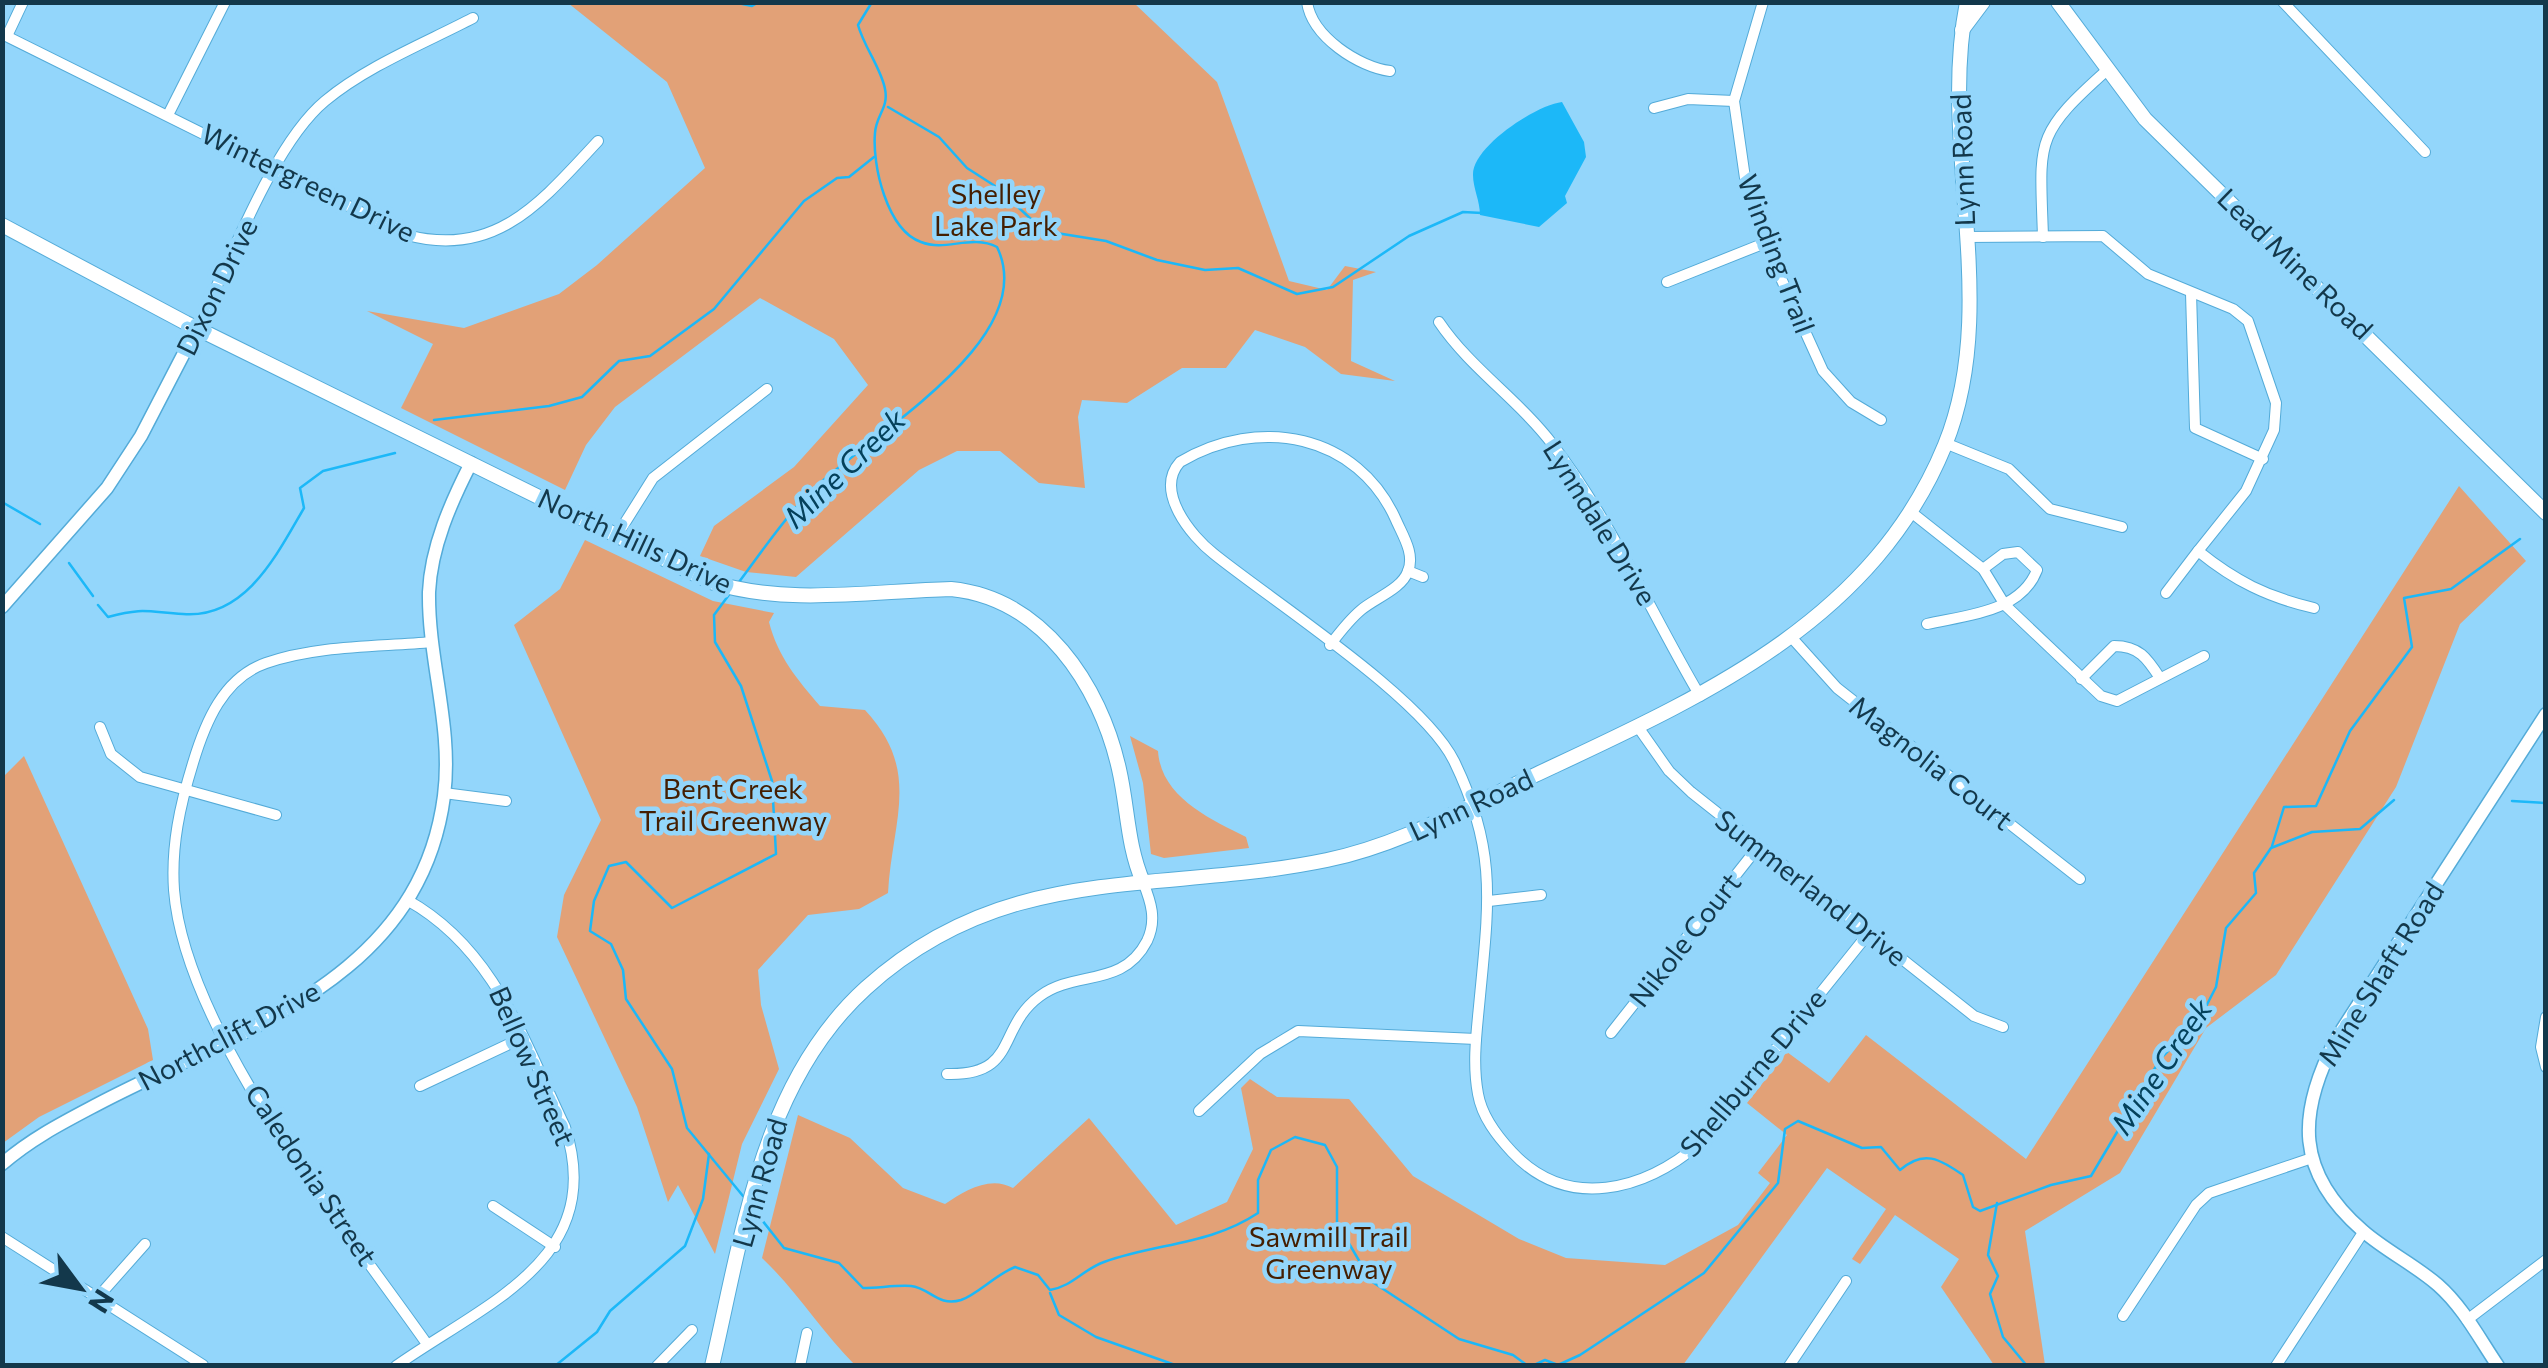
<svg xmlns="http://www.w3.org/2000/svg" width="2548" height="1368" font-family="Commissioner,sans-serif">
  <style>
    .green { fill: #e2a177 }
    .water { fill: #1cb8f8 }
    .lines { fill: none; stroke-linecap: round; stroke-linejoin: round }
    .stream { stroke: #1cb8f8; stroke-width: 2.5 }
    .minor-casing { stroke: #54abd8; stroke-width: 12 }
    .tertiary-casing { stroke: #54abd8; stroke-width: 15 }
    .secondary-casing { stroke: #54abd8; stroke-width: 16 }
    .minor { stroke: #fff; stroke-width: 10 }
    .tertiary { stroke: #fff; stroke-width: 12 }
    .secondary { stroke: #fff; stroke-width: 14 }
    .labels { text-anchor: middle; stroke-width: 9; stroke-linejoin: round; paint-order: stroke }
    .street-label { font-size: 28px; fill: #13384b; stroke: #93d6fb }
    .park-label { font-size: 28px; fill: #441e01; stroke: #93d6fb }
    .water-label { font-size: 30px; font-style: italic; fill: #04415b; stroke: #93d6fb }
  </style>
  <rect width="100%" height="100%" fill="#93d6fb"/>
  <g class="green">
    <path d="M568 3H1134L1217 82 1289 281 1327 290 1345 266 1376 272 1353 280 1351 361 1395 381 1341 374 1305 347 1255 330 1226 368H1182L1127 403 1082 400 1078 417 1085 488 1039 483 1000 451H957L919 470 796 577 746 572 700 556 714 526 794 467 868 385 834 339 760 298 615 407 586 445 565 490 401 408 433 344 367 311 464 328 559 294 597 265 705 168 667 82Z"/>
    <path d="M2459 486 2526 561 2460 624 2396 787 2276 975 2206 1028 2120 1173 2025 1231 2045 1365H1994L1941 1287 1959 1259 1895 1215 1860 1264 1852 1259 1886 1209 1827 1168 1683 1365H855C821 1331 797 1291 762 1258L798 1115 850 1138 903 1188 945 1204C964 1191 990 1175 1013 1188L1089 1118 1176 1225 1227 1202 1253 1149 1241 1088 1250 1079 1277 1097 1349 1099 1413 1176 1519 1239 1566 1258 1665 1265 1738 1225 1770 1183 1758 1173 1787 1135 1747 1103 1787 1052 1829 1083 1866 1035 2026 1159Z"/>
    <path d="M585 540 713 601 774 613 769 622C778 657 797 679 820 706L865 710C922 771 892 820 888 893L859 909 808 915 758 970 761 1005 779 1069 742 1144 715 1254 678 1185 668 1202 637 1107 557 937 564 895 601 820 514 625 560 589Z"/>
    <path d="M1130 736 1158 751C1161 797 1210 819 1246 837L1249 848 1164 858 1151 854 1143 783Z"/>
    <path d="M24 756 148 1029 153 1060 39 1117 3 1143V777Z"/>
  </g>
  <path class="water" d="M1562 102 1584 142 1586 157 1565 196 1567 203 1539 227 1480 215C1480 201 1473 188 1473 175 1472 147 1536 105 1562 102Z"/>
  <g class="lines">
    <g class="stream">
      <path d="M733 2 752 6 759 2"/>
      <path d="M888 107 939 137 967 168 995 186 1044 231 1106 241 1157 260 1205 270 1238 268 1297 294 1333 287 1409 236 1463 212 1482 213"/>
      <path d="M434 420 549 406 582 397 619 361 650 356 714 309 804 201 837 178 849 177 874 157"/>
      <path d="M2 502 40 524"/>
      <path d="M69 563 93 596"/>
      <path d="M739 582C760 554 781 523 805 497 861 439 1043 342 997 247 971 234 946 252 921 242 887 230 872 165 875 133 876 115 889 108 885 89 881 68 864 47 858 25L872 2"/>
      <path d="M731 592 714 615 715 642 741 686 772 781 776 854 672 908 626 862 609 866 594 901 590 931 611 944 623 970 626 999 672 1069 687 1128 743 1196"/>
      <path d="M98 605 108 617C144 607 148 612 183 614 246 619 277 554 304 508L300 488 323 471 395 453"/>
      <path d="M2512 801 2546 803"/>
      <path d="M2272 846 2284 807 2316 806 2350 731 2412 647 2404 598 2451 589 2520 539"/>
      <path d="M1997 1203 1988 1255 1998 1276 1990 1294 2003 1337 2027 1366"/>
      <path d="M754 1210 784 1248 839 1263 863 1288C879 1288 895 1285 911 1286 930 1288 938 1307 961 1300 978 1294 995 1275 1015 1267L1038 1275 1050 1290C1073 1286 1082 1270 1104 1262 1157 1243 1210 1245 1258 1213V1180L1271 1150 1295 1137 1325 1145 1337 1167V1223L1371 1281 1459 1339 1513 1355 1528 1366"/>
      <path d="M1050 1293 1059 1315 1096 1337 1178 1366"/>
      <path d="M555 1366 597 1332 610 1311 685 1246 703 1199 709 1154"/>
      <path d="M1532 1366 1545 1360 1558 1365 1580 1355 1704 1273 1778 1183 1785 1129 1798 1121 1862 1148 1881 1147 1900 1170C1924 1149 1939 1159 1963 1175L1973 1207 1980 1211 2051 1185 2091 1176 2161 1058 2199 1020 2216 987 2226 928 2256 893 2254 873 2271 848 2312 832 2360 829 2394 800"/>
    </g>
    <defs>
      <g id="minor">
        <path d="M1307 2C1312 37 1359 67 1390 71"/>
        <path d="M1763 2 1734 101 1746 185 1765 243 1823 371 1851 402 1881 420"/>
        <path d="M2283 2 2425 152"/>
        <path d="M2 34 407 235C496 259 542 201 598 141"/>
        <path d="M7 36 23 2"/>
        <path d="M1654 108 1688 99 1734 101"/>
        <path d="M168 115 225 2"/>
        <path d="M1966 237 2103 236 2148 274 2233 309 2248 321 2276 403 2274 430 2246 491 2198 551C2235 581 2267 597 2314 608"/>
        <path d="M2043 237C2040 141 2033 136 2106 71"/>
        <path d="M1667 282 1765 243"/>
        <path d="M2191 293 2195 428 2263 459"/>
        <path d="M1439 322C1470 368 1519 400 1553 445 1612 522 1651 613 1700 696"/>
        <path d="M197 328C229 265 272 145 325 101 367 66 425 43 473 18"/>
        <path d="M1945 443 2009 469 2050 509 2122 527"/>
        <path d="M1911 512 1983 569 2005 605 2101 696 2117 701 2204 656"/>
        <path d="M616 537 653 478 767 389"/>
        <path d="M1408 571 1423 577"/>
        <path d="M2166 593 2198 551"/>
        <path d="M1927 624C1967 615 2021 612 2037 570L2018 552 2003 554 1983 569"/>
        <path d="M1792 638 1837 688 2080 879"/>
        <path d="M1330 645C1340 632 1349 620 1361 610 1375 598 1402 589 1408 571 1415 554 1403 536 1396 520 1358 434 1259 415 1180 462 1154 491 1191 536 1214 554 1275 603 1423 698 1454 761 1497 849 1489 902 1480 996 1477 1029 1472 1062 1478 1094 1482 1117 1497 1136 1512 1152 1568 1212 1645 1190 1700 1143L1868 934"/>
        <path d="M2081 679 2114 646C2139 646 2147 658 2160 678"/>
        <path d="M100 727 111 754 140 777 276 815"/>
        <path d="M1638 727 1669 771 1691 792 1974 1016 2003 1027"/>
        <path d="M444 793 506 801"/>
        <path d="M1489 901 1541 895"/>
        <path d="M2546 1017 2541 1047 2546 1067"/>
        <path d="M1611 1033 1758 847"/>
        <path d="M947 1074C1019 1076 996 1028 1040 996 1075 970 1123 988 1147 941 1157 920 1151 902 1143 882"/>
        <path d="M420 1086 522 1038"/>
        <path d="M1199 1111 1260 1054 1298 1031 1476 1039"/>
        <path d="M493 1206 555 1247"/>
        <path d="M2 1237 203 1365"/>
        <path d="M98 1297 145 1244"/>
        <path d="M2123 1316 2196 1205 2209 1193 2309 1159"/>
        <path d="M2467 1320 2546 1260"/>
        <path d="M427 1344C345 1227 185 1032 174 890 171 846 180 805 193 763 205 723 223 678 266 663 317 645 379 647 432 642"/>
        <path d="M396 1366C485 1303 608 1259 565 1127 524 1041 494 948 407 900"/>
        <path d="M657 1366 692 1330"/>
        <path d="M800 1366 807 1333"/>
        <path d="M1789 1366 1846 1281"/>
        <path d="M2276 1366 2364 1231"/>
      </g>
      <g id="tertiary">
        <path d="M2 607 107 488 141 436 197 328"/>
        <path d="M2 1164C32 1138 64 1122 98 1104 239 1030 420 980 444 796 453 727 428 661 429 592 431 547 451 502 471 463"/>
        <path d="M2498 1366C2479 1338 2463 1307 2438 1285 2415 1265 2386 1251 2363 1231 2295 1172 2297 1114 2336 1039L2546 714"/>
      </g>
      <g id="secondary">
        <path d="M2058 2 2145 119 2546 513"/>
        <path d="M1962 30 1983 2"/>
        <path d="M2 225 186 323 711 582C788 606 871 591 951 589 1042 598 1100 684 1119 769 1128 808 1127 845 1143 882"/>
        <path d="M712 1366C743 1234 761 1083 866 988 1007 860 1158 895 1327 860 1400 845 1466 807 1533 776 1697 699 1872 624 1945 445 2002 304 1938 148 1967 2"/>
      </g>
    </defs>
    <use href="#minor" class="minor-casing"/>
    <use href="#tertiary" class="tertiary-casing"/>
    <use href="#secondary" class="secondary-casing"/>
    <use href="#minor" class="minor"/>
    <use href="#tertiary" class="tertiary"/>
    <use href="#secondary" class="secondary"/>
  </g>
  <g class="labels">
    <g class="street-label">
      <text transform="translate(1963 160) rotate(-92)" y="10">Lynn Road</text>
      <text transform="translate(308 183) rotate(26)" y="10">Wintergreen Drive</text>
      <text transform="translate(1776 254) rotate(69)" y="10">Winding Trail</text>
      <text transform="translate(2295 264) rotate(44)" y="10">Lead Mine Road</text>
      <text transform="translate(217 287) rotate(-64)" y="10">Dixon Drive</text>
      <text transform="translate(1600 523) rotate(58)" y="10">Lynndale Drive</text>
      <text transform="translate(635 541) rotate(25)" y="10">North Hills Drive</text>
      <text transform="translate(1931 763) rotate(38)" y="10">Magnolia Court</text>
      <text transform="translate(1471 805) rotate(-25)" y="10">Lynn Road</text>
      <text transform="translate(1811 888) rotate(38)" y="10">Summerland Drive</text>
      <text transform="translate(1685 940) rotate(-52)" y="10">Nikole Court</text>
      <text transform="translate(2381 974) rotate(-58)" y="10">Mine Shaft Road</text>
      <text transform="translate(229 1036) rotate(-28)" y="10">Northclift Drive</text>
      <text transform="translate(532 1066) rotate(66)" y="10">Bellow Street</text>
      <text transform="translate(1753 1073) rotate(-50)" y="10">Shellburne Drive</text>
      <text transform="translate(311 1175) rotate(56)" y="10">Caledonia Street</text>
      <text transform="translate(760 1183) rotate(-74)" y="10">Lynn Road</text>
    </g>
    <g class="park-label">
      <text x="996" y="204">Shelley<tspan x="996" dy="32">Lake Park</tspan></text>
      <text x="733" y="799">Bent Creek<tspan x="733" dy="32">Trail Greenway</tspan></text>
      <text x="1329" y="1247">Sawmill Trail<tspan x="1329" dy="32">Greenway</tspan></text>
    </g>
    <g class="water-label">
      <text transform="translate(845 469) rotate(-44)" y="10">Mine Creek</text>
      <text transform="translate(2162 1067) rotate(-56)" y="10">Mine Creek</text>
    </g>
  </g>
  <rect width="2548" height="1368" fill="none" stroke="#13384b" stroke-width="10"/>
  <g transform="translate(80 1288) rotate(122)" stroke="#93d6fb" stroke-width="8" paint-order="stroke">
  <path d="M0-8L18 38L0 25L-18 38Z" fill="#13384b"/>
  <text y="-15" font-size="28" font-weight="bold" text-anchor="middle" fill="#13384b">N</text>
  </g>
</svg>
